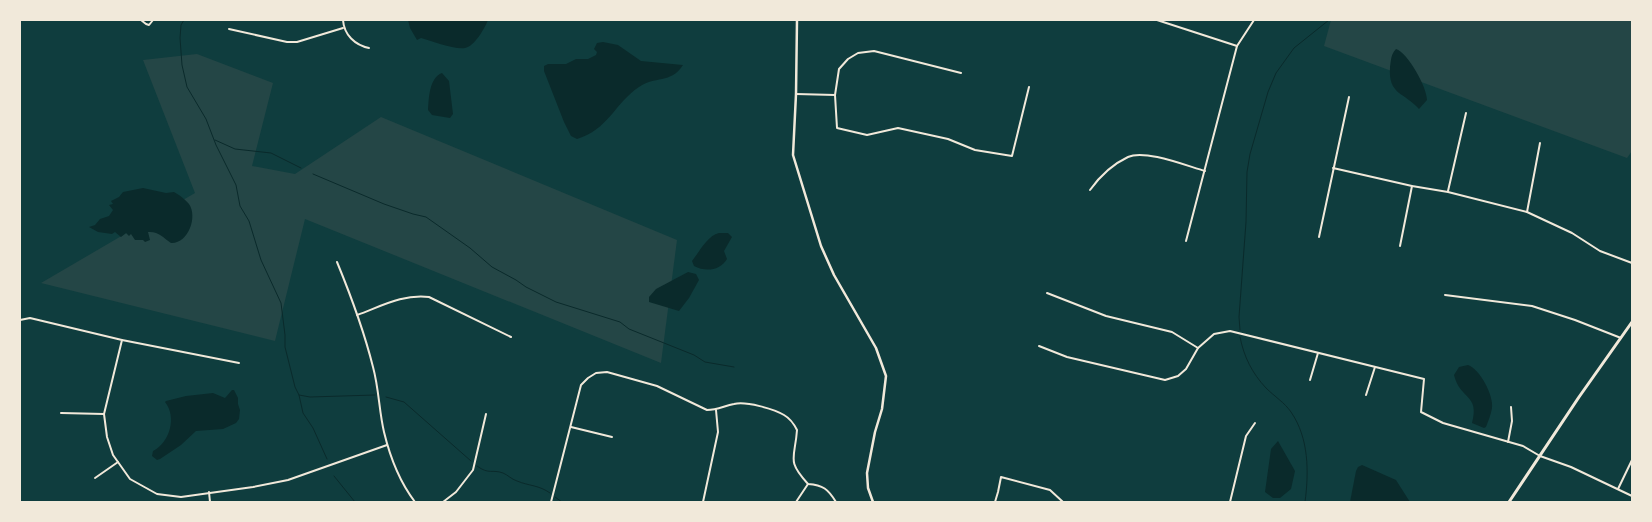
<svg xmlns="http://www.w3.org/2000/svg" width="1652" height="522" font-family="'Fira Sans',sans-serif">
  <style>
    .green { fill: #244646 }
    .water { fill: #0a2a2b }
    .lines { fill: none; stroke-linecap: round; stroke-linejoin: round }
    .stream { stroke: #0a2a2b; stroke-width: 1 }
    .minor { stroke: #f1e9da; stroke-width: 2 }
    .tertiary { stroke: #f1e9da; stroke-width: 2.5 }
    .secondary { stroke: #f1e9da; stroke-width: 3 }
  </style>
  <rect width="100%" height="100%" fill="#0f3d3e"/>
  <g class="green">
    <path d="M1331 20H1632V151L1627 158 1324 46Z"/>
    <path d="M197 54 273 83 252 166 295 174 381 117 677 240 661 363 305 219 275 341 41 283 195 193 143 60Z"/>
  </g>
  <g class="water">
    <path d="M408 20H488C485 28 474 47 465 48 455 50 432 41 421 38L417 40 410 28Z"/>
    <path d="M603 42 618 45 641 61 683 65C671 84 654 76 639 87 615 103 608 130 577 139L571 136 564 122 544 71V66L548 64H566L576 59H588L596 55 597 52 594 49 597 43Z"/>
    <path d="M1396 49C1408 53 1427 87 1427 100L1419 109C1404 92 1388 95 1390 67 1391 60 1391 54 1396 49Z"/>
    <path d="M442 73 449 81 453 114 450 118 432 115 428 110C429 98 429 78 442 73Z"/>
    <path d="M143 188 166 193 174 192C178 194 186 200 189 204 198 217 188 244 171 243 164 238 158 231 148 232L150 240 145 242 143 240H135L131 234 129 236 126 233 121 237 115 232 112 234 98 232 89 227 95 225 100 219 109 216 113 210 109 205 113 204 111 201 119 197 123 192Z"/>
    <path d="M719 233H728L732 237 724 251 727 259C720 271 705 272 694 266L692 261C700 251 707 236 719 233Z"/>
    <path d="M688 272 696 274 699 280 689 298 679 311 649 302V297L656 289Z"/>
    <path d="M1468 365C1480 369 1494 396 1492 408 1491 415 1488 421 1486 427L1484 428 1472 423C1480 394 1460 400 1454 375L1459 367Z"/>
    <path d="M232 390H234L238 398V404L240 410 239 419 236 423 223 429 196 431 181 445 160 459 157 460 152 456 153 451C170 442 177 417 165 402L166 401 186 396 213 393 225 398Z"/>
    <path d="M1278 441 1295 471 1291 489 1280 498H1273L1265 492 1271 449Z"/>
    <path d="M1362 465 1396 480 1410 502H1350L1356 471 1358 467Z"/>
  </g>
  <g class="lines">
    <g class="stream">
      <path d="M184 20 181 25 180 38 182 65 187 87 206 119 216 145 236 185 240 206 249 221 261 260 281 303 285 335V347L295 387 299 395 303 413 313 428 327 459"/>
      <path d="M215 140 235 149 271 153 301 168"/>
      <path d="M313 174 384 204 413 214 426 217 470 248 492 267 516 280 526 287 556 302 620 322 629 329 694 355 705 362 734 367"/>
      <path d="M1240 330 1239 317 1246 222 1247 172 1250 154 1268 92 1276 73 1294 48 1329 20"/>
      <path d="M1240 337C1244 357 1252 373 1266 388 1274 396 1285 403 1291 412 1309 438 1309 472 1305 502"/>
      <path d="M299 395 310 397 375 395"/>
      <path d="M386 397 404 402 471 461"/>
      <path d="M477 466C489 475 492 469 503 473 508 475 511 479 517 481 529 486 539 485 550 493"/>
      <path d="M334 476 355 502"/>
      <path d="M555 497 562 502"/>
    </g>
    <g class="minor">
      <path d="M141 20 146 24 149 25 153 20"/>
      <path d="M343 20C344 35 355 45 369 48"/>
      <path d="M1157 20 1237 46"/>
      <path d="M229 29 287 42H297L343 28"/>
      <path d="M961 73 874 51 858 53 848 59 839 69 835 95 837 128 867 135 898 128 948 139 975 150 1012 156 1029 87"/>
      <path d="M796 94 835 95"/>
      <path d="M1333 168 1412 186 1448 192 1527 212 1572 233 1600 251 1632 263"/>
      <path d="M1090 190C1100 176 1113 164 1128 157 1145 149 1187 166 1205 171"/>
      <path d="M1448 191 1466 113"/>
      <path d="M1527 212 1540 143"/>
      <path d="M1319 237 1349 97"/>
      <path d="M1186 241 1237 46 1254 20"/>
      <path d="M1400 246 1412 186"/>
      <path d="M337 262C351 296 364 331 373 367 379 389 379 411 384 432 390 457 399 481 415 502"/>
      <path d="M1047 293 1106 316 1172 332 1198 348"/>
      <path d="M1445 295 1532 306 1575 320 1621 338"/>
      <path d="M357 315C382 306 402 294 429 297L511 337"/>
      <path d="M20 320 30 318 122 340 239 363"/>
      <path d="M122 340 104 414 107 437 113 455 130 479 157 494 181 497 253 487 288 480 387 445"/>
      <path d="M1039 346 1067 357 1165 380 1178 376 1186 369 1198 348 1214 334 1230 331 1424 379 1421 412 1443 423 1523 446 1540 456 1571 467 1632 496"/>
      <path d="M1310 380 1318 353"/>
      <path d="M1366 395 1375 367"/>
      <path d="M61 413 104 414"/>
      <path d="M571 427 612 437"/>
      <path d="M1508 442 1512 421 1511 407"/>
      <path d="M95 478 118 462"/>
      <path d="M1618 489 1632 460"/>
      <path d="M209 492 210 502"/>
      <path d="M443 502 456 492 473 470 486 414"/>
      <path d="M551 502 581 385 588 378 596 373 607 372 657 386 707 410C717 410 724 406 734 404 746 401 774 409 784 415 791 419 794 424 797 430 795 459 786 460 808 484 823 485 828 489 836 502"/>
      <path d="M703 502 718 432 716 410"/>
      <path d="M796 502 808 484"/>
      <path d="M995 502 998 492 1001 477 1050 490 1063 502"/>
      <path d="M1230 502 1246 436 1255 423"/>
    </g>
    <path class="tertiary" d="M797 20 796 94 793 155 821 246 834 275 876 348 886 376 882 409 875 432 867 473 868 488 873 502"/>
    <path class="secondary" d="M1509 502 1579 397 1632 322"/>
  </g>
  <rect width="1652" height="522" fill="none" stroke="#f1e9da" stroke-width="42"/>
</svg>
